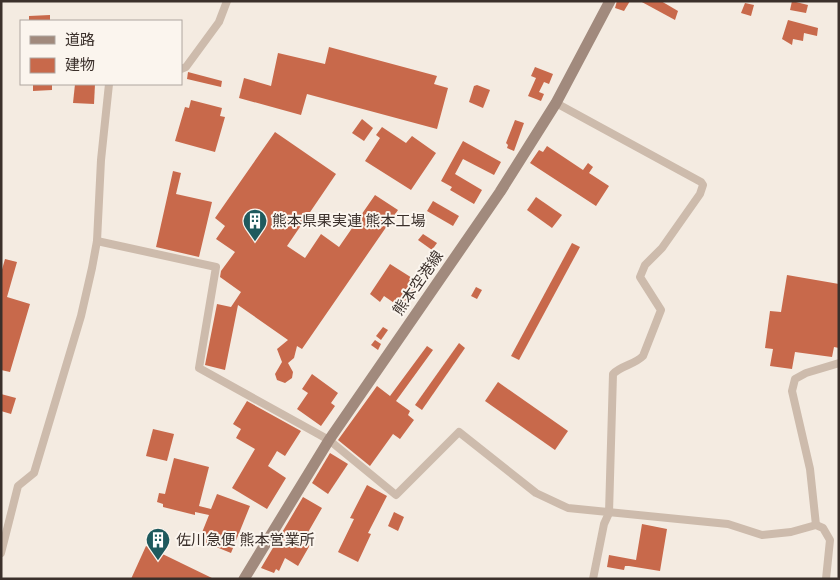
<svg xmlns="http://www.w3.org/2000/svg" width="840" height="580" font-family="'Roboto Condensed','Noto Sans JP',sans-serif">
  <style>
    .building { fill: #c8694b }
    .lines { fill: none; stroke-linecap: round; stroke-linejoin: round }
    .minor { stroke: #cdbbac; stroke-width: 8 }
    .secondary { stroke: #a18a7d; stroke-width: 11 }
    .labels { text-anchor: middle; stroke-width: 4; stroke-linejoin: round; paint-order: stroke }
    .poi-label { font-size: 15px; fill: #3b302b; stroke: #fbf5ee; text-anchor: start }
    .street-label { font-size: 15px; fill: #3b302b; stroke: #fbf5ee }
  </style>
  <rect width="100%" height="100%" fill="#f4ebe1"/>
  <g class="building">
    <path d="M617 1H630L624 11 615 8Z"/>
    <path d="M640 1H661L678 11 675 20Z"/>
    <path d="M792 1 808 5 806 13 790 10Z"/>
    <path d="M745 3 754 5 751 16 741 13Z"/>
    <path d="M50 15V21H29V16Z"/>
    <path d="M788 20 818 28 817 36 804 33 803 41 793 39 792 45 782 39Z"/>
    <path d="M329 47 437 76 434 84 448 88 437 129 307 94 301 115 239 98 244 78 271 86 278 53 325 64Z"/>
    <path d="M535 67 553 74 549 84 544 82 539 92 544 94 541 101 528 96 536 78 531 76Z"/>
    <path d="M188 72 222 81 221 87 187 79Z"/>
    <path d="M33 84H52V90L33 91Z"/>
    <path d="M75 84H95L94 104 73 103Z"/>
    <path d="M477 85 490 90 483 108 469 102 474 86Z"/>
    <path d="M191 100 222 108 220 116 225 117 215 152 175 141 185 107 189 108Z"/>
    <path d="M362 119 373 128 364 141 352 133Z"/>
    <path d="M515 120 524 123 514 151 507 148 508 145 506 143Z"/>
    <path d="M382 127 406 143 412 136 436 153 411 190 365 161 380 138 376 135Z"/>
    <path d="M275 132 336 174 287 246 305 258 321 234 339 247 375 195 398 210 302 349 297 346 294 358 288 363 293 372 292 378 285 383 277 380 275 374 282 362 277 349 288 340 238 305 225 370 205 365 217 304 231 307 241 292 220 277 221 271 235 252 216 239 225 226 215 218Z"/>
    <path d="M463 141 501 162 494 175 463 159 455 174 482 190 474 204 450 190 452 187 441 181Z"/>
    <path d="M547 146 583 170 588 163 593 167 589 173 609 186 596 206 530 163 539 150 543 152Z"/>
    <path d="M173 171 181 173 176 194 212 202 199 257 156 247Z"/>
    <path d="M536 197 562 215 552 228 527 210Z"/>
    <path d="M433 201 459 216 453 226 427 211Z"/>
    <path d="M423 234 437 243 432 250 418 240Z"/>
    <path d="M572 243 580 247 519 360 511 356Z"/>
    <path d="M5 259 17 262 7 297 30 304 10 372 1 370V273Z"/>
    <path d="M390 264 420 283 403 309 384 296 380 302 370 294Z"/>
    <path d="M787 275 839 284V348L834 347 832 357 795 352 792 369 770 366 773 349 765 348 770 311 781 312Z"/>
    <path d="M476 287 482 290 477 299 471 296Z"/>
    <path d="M383 327 388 330 381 340 376 336Z"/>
    <path d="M375 340 381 344 378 350 371 345Z"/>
    <path d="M459 343 465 348 422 410 415 405Z"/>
    <path d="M427 346 433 350 396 401 410 411 408 415 414 420 400 439 393 434 370 466 338 440 377 386 390 396Z"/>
    <path d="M312 374 338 393 331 403 335 406 321 426 297 409 308 393 302 389Z"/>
    <path d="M498 382 568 431 555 450 485 401Z"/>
    <path d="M1 394 16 398 11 414 1 411Z"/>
    <path d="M247 401 301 431 285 456 277 451 268 466 286 478 267 509 232 488 255 449 236 438 241 429 233 424Z"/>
    <path d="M153 429 174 434 167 461 146 456Z"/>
    <path d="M330 453 348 464 328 494 312 483Z"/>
    <path d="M174 458 209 467 199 506 211 509 217 494 250 506 231 553 199 540 209 515 195 512V515L163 507V504L157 502 159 493 165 494Z"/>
    <path d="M367 485 387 496 368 533 371 534 358 562 338 552 354 519 350 518Z"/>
    <path d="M303 497 322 508 303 541 310 545 298 566 285 558 279 571 276 569 274 573 261 568Z"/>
    <path d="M394 512 404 517 398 531 388 526Z"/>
    <path d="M642 524 667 529 660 571 629 566H625L624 570 607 567 609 555 636 560Z"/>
    <path d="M146 546 214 579H131Z"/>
  </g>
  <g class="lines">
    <g class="minor">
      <path d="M181 69 186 67 219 22 227 1"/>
      <path d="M556 103 701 182 703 185 700 194 662 248 645 265 640 277 661 310 643 356C634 365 622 365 613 374L609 513 604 524 593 579"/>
      <path d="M97 241 216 267 199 368 329 440 396 495 459 432 536 493 568 508 728 524 762 535 791 532 816 525 823 528 830 540 826 579"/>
      <path d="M816 525 810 469 792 391 795 379 806 373 839 363"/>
      <path d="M1 553 18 486 34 473 81 316 92 268 97 241 101 160 109 84"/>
    </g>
    <path class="secondary" d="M244 579 329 440 500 192 556 103 610 1"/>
  </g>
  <defs>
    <symbol id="building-pin" viewBox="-11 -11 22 30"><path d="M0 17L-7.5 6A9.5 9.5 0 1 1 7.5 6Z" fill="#1f5a5e" stroke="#fbf5ee"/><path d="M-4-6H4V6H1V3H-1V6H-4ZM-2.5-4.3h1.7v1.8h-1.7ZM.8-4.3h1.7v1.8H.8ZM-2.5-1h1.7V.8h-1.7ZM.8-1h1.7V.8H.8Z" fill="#fff"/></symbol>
  </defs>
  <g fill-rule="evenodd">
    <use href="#building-pin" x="241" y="207" width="28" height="38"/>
    <use href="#building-pin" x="144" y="526" width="28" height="38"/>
  </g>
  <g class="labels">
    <g class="poi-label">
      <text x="272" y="226">熊本県果実連 熊本工場</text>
      <text x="176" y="545">佐川急便 熊本営業所</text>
    </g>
    <g class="street-label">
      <text transform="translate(418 283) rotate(-55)" y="5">熊本空港線</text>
    </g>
  </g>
  <rect width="840" height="580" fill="none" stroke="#3b302b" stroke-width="5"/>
  <rect x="20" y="20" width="162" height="65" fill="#fbf5ee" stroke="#aea6a0"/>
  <rect x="30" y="36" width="25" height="8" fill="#a18a7d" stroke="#aea6a0"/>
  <text x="65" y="45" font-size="15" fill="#3b302b">道路</text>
  <rect x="30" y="58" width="25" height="15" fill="#c8694b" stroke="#aea6a0"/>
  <text x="65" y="70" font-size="15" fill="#3b302b">建物</text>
</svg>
